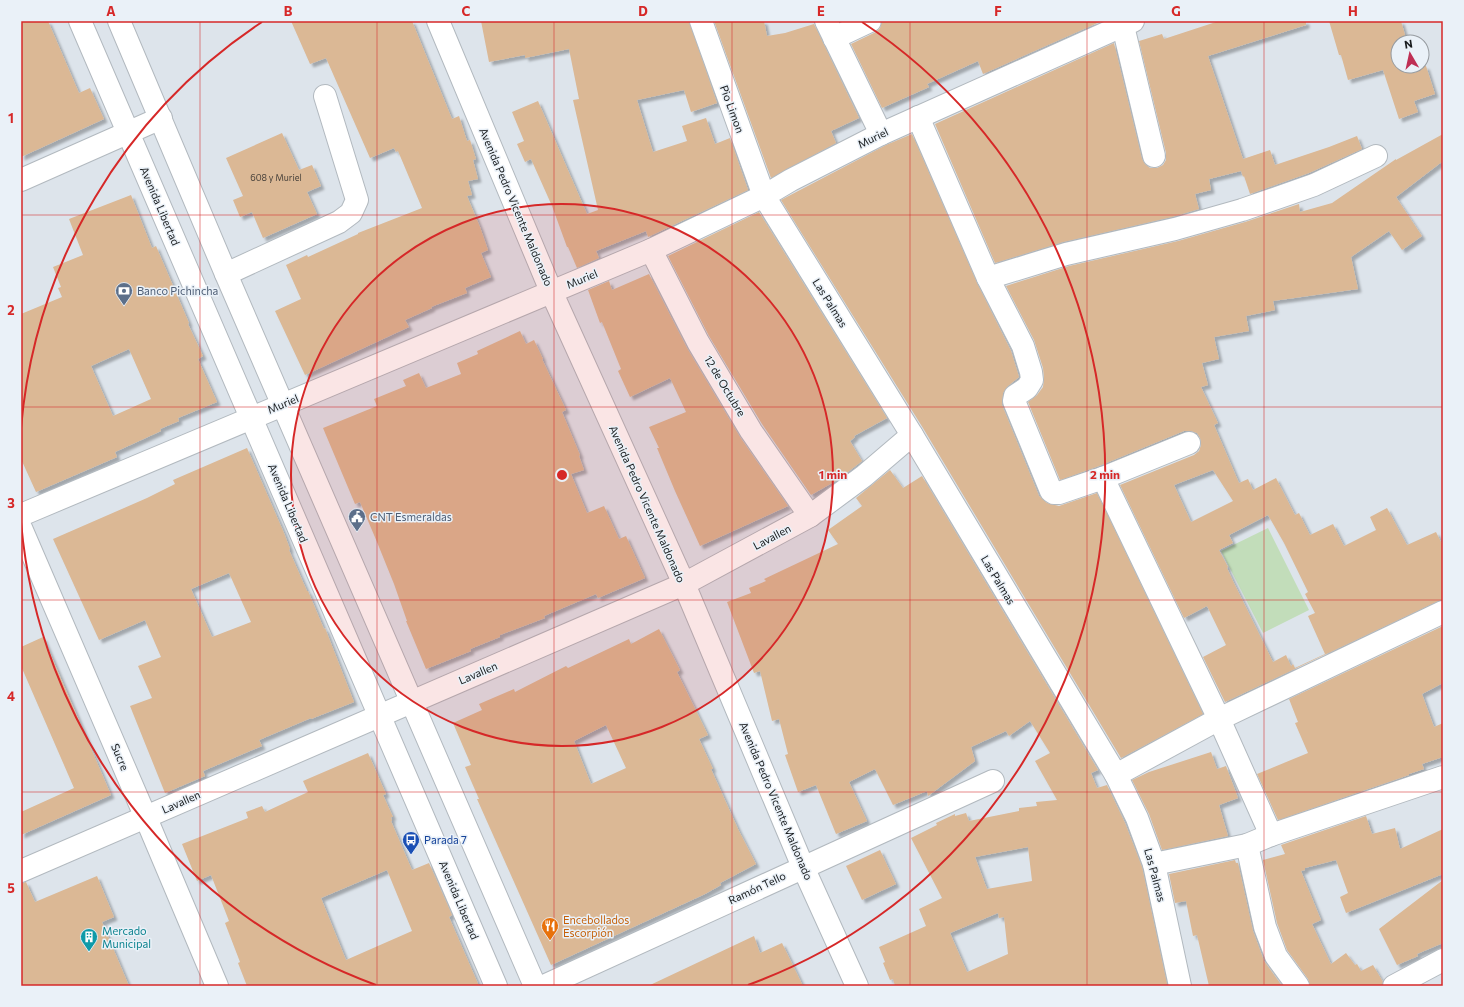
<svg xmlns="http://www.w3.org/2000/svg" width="1464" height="1007" font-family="Commissioner,sans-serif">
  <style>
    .green { fill: #c2ddba }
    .building { fill: #dbb895; fill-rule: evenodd; filter: url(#shadow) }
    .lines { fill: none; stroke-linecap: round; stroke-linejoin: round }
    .minor-casing { stroke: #b2b9bf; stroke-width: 24 }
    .major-casing { stroke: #b2b9bf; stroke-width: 24 }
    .minor { stroke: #fff; stroke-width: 22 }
    .major { stroke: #fff; stroke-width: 22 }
    .grid { fill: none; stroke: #d62828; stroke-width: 1; stroke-opacity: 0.55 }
    .ring { fill: none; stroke: #d62828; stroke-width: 2 }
    .labels { text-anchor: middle; stroke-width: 3; stroke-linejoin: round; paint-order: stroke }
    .number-label { font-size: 9px; fill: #49423b }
    .street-label { font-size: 11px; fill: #181b1d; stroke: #eaf1f8 }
    .service-label { font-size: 11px; fill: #4e5e75; stroke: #eaf1f8; text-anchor: start }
    .transit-label { font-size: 11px; fill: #164399; stroke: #eaf1f8; text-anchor: start }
    .food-label { font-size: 11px; fill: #c56008; stroke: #eaf1f8; text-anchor: start }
    .culture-label { font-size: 11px; fill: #0d838f; stroke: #eaf1f8; text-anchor: start }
    .centre { fill: #d62828; stroke: #eaf1f8; stroke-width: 2 }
    .ring-label { font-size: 12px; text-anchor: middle; font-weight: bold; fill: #d62828; stroke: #eaf1f8; stroke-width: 3; stroke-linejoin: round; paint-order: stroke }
    .neatline { fill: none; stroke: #d62828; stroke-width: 1.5 }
    .grid-label { font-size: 13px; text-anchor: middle; font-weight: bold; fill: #d62828 }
  </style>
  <defs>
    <filter id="shadow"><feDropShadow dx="3.5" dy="3.5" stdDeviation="1" flood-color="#0004"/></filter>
  </defs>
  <rect width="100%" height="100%" fill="#dde4eb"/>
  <path class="green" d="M1268 528 1309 610 1263 633 1221 551Z"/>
  <g class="building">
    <path d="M21 21H48L79 93 90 88 104 119 21 157Z"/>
    <path d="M291 21H412L452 119 459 116 467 141 470 140 476 159 473 160 478 179 468 181 472 195 467 196 480 227 488 250 481 253 491 277 465 288 467 293 431 307 432 308 405 320 409 327 305 375 275 311 301 299 286 265 307 255 308 257 358 234V233L422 208 398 151 396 152 394 148 370 158 326 58 310 64Z"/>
    <path d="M481 21H689L717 103 691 112 684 90 637 100 653 152 687 141 682 126 706 118 715 144 730 138 748 190 648 237 646 231 596 251 599 258 577 268 568 247H567L552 206 531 159 525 162 517 144 524 141 512 112 538 101 587 214 598 210 573 100 579 99 569 49 525 58V55L489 62Z"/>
    <path d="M714 21H764L767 36 785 33 814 24 859 118 831 131 836 143 771 178Z"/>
    <path d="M882 21H1102L983 74 978 61 927 84 929 87 882 108 851 44 876 32 880 28Z"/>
    <path d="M1219 21H1306V25L1208 56 1243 159 1270 150 1275 165 1329 147 1357 136 1362 149 1309 173 1250 194 1244 176 1243 177 1241 171 1209 179 1211 190 1195 194 1199 209 1172 217 1063 242 995 263 935 124 1114 43 1142 159 1145 164 1150 168H1157L1163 165 1166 160V153L1139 41 1162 34 1164 39Z"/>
    <path d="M1329 21H1401L1407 42H1398V66H1426L1435 94 1414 101 1418 112 1399 119 1383 70 1348 80 1341 55H1339Z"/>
    <path d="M282 133 299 170 312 165 321 186 307 192 317 214 263 238 252 212 240 217 233 200 243 196 226 158Z"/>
    <path d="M912 134 977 283 1011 351 1019 377 1008 386 1003 393 1002 405 1039 496 1047 503 1059 506 1097 493 1203 714 1121 758 923 428 781 200 886 145Z"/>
    <path d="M1443 134V161L1396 197 1422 236 1402 250 1389 231 1351 257 1358 289 1273 301 1275 310 1246 316 1249 331 1214 337 1219 359 1202 363 1208 385 1201 387 1218 423 1214 425 1239 483 1248 479 1253 490 1276 478 1295 515 1299 513 1310 535 1333 524 1344 546 1376 530 1370 517 1387 508 1407 545 1436 532 1443 546V600L1438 601 1225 702 1203 657 1226 645 1207 606 1184 618 1120 485 1194 455 1199 451 1201 445 1200 438 1197 433 1191 431H1184L1099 466 1060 480 1028 402 1037 395 1043 387 1044 378 1043 368 1034 340 1006 286 1069 266 1178 241 1245 222 1299 204 1300 212 1332 203 1396 159V160ZM1213 470 1233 501 1191 522 1174 485ZM1268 515 1284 543 1308 592 1305 594 1315 613 1308 616 1325 654 1295 668 1293 664 1291 666 1286 655 1273 662 1233 581 1227 568 1228 567 1219 550 1233 543 1229 535Z"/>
    <path d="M131 195 152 248 156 246 189 323 188 324 203 356 198 359 217 402 178 418 179 421 160 429 161 431 115 452 117 457 36 492 21 459V314L62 297 58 288 61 287 53 267 83 255 69 219ZM129 349 151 399 113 416 91 366Z"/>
    <path d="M759 212 887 418 854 436 855 437 850 441 862 461 839 479 811 495 762 424 709 336 668 256Z"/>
    <path d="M649 274 687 348 740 437 788 506 700 546 675 491 657 448H659L649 427 686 412 670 378 630 397 618 371 621 369 602 322 600 323 588 290 609 281 612 290Z"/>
    <path d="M520 331 526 344 534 340 543 359H542L566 410 562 412 580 455 579 456 584 470 571 474 587 513 604 506 619 539 626 536 645 578 598 598 596 594 544 616 545 618 500 635V637L470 649 471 651 426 669 406 621H407L394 584 377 542 360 502 355 504 323 428 377 406 374 399 406 386 403 380 419 373 426 388 461 374 457 363 478 354 477 351Z"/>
    <path d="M247 448 284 533 290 549 289 550 307 591H308L324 629 325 628 354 702 311 719V718L259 740 262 746 203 771 205 776 165 793 130 706 152 698 138 666 161 657 145 620 99 640 53 539 147 498 175 484 173 480ZM229 573 251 622 212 637 191 589Z"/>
    <path d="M890 470 903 488 922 476 1098 770 1091 773 1097 788 1107 785 1125 823 1142 867 1167 984 1151 986H895L893 979 890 980 883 963 885 962 879 947 926 926 919 909 942 898 911 838 937 825 936 823 955 814V816L966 813 969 821 1019 811V808L1037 806 1036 802 1057 800 1035 761 1050 753 1030 721 1009 736 1006 731 971 747 975 761 928 796 927 791 893 805 875 769 849 782 867 821 836 834 816 785 798 792 785 755 788 754 779 719 772 721 760 671 754 673 727 602 751 593 749 588 766 581 764 579 838 544 828 530 862 506 856 498ZM1028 847 1032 881 987 889 975 857ZM998 913 999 918 1004 917 1008 954 967 972 950 933Z"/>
    <path d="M1443 626V683L1422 694 1434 727 1443 723V757L1422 764 1424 769 1409 774V775L1278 820 1257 774 1308 753 1295 723 1298 722 1289 699Z"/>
    <path d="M659 629 680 670 677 672 708 735 699 739 713 769H711L738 829 756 864 720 883 721 885 705 894 551 965 477 799H479L465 767 471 765 453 723 482 710 479 704 514 689 515 692 566 666 568 668 629 639 631 644ZM606 725 626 768 591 784 574 741Z"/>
    <path d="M43 637 111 795 21 835V812L74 788 21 666V647Z"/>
    <path d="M1211 752 1217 769 1226 766 1238 798 1219 805 1228 836 1162 850 1149 814 1132 780 1149 772Z"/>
    <path d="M368 753 386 794 383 795 393 817H391L392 821H391L412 870 429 863 452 915 449 917 479 986H247L238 963 240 962 225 923 229 921 211 875 197 881 182 844 248 818 246 812 262 806 265 812 308 792 303 781ZM387 870 412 931 346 960 321 898Z"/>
    <path d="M1366 816 1372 834 1395 828 1400 849 1443 829V874L1346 913 1340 897 1348 893 1336 860 1305 868V870L1301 871 1321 920 1312 924 1331 964 1346 953 1355 965 1357 964 1361 971 1373 965 1383 982 1382 986H1310L1308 979 1287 950 1277 923 1263 860 1285 854 1281 845Z"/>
    <path d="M880 850 896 884 862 900 846 866Z"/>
    <path d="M1235 860 1236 863H1238L1253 931 1264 961 1282 986H1209L1197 935 1193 936 1186 901 1175 903 1169 874Z"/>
    <path d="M97 876 114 917 102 922 129 986H21V883L26 882 35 902Z"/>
    <path d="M1443 880V943L1417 954 1418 956 1397 965 1379 929Z"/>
    <path d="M754 936 760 953 782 943 803 986H648Z"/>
  </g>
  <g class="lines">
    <defs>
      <g id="minor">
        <path d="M80 21 496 986"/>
        <path d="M119 21 226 274 535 986"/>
        <path d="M701 21 764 196 912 435 1116 775 1137 818 1154 864 1180 986"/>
        <path d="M826 21 881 134"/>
        <path d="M1120 21 1123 26 1154 156"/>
        <path d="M834 38 870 21"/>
        <path d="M918 117 988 278 1023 346 1031 372 1032 380 1027 388 1015 396 1014 401 1051 491 1054 493H1059L1103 478 1189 443"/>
        <path d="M21 180 161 118"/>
        <path d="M651 250 698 342 751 431 810 516"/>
        <path d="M226 274 339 222 351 213 357 200 325 96"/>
        <path d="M988 278 1066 254 1175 229 1242 210 1314 185 1376 156"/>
        <path d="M1103 478 1219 719 1271 835"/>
        <path d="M21 515 651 250 764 196 791 180 881 134 1133 21"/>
        <path d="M21 528 146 818 217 986"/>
        <path d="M1116 775 1219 719 1443 612"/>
        <path d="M1247 845 1265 927 1276 956 1298 986"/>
        <path d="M1154 864 1247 845 1271 835 1443 777"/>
        <path d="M21 871 684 584 810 516 864 476 912 435"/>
        <path d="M544 986 993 781"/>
        <path d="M1394 986 1443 960"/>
      </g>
      <path id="major" d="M438 21 551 291 684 584 803 867 857 986"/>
    </defs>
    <use href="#minor" class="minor-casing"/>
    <use href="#major" class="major-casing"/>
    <use href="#minor" class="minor"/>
    <use href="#major" class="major"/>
  </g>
  <path class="grid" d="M200 21V986M377 21V986M554 21V986M732 21V986M910 21V986M1087 21V986M1264 21V986M21 215H1443M21 407H1443M21 600H1443M21 792H1443"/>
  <circle cx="562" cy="475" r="271" fill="#d62828" fill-opacity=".12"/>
  <g class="ring">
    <circle cx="562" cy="475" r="271"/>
    <path d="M376 985A543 543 0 0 1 21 522M21 428A543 543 0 0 1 262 22M862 22A543 543 0 0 1 748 985"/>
  </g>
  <defs>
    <symbol id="bank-pin" viewBox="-11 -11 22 30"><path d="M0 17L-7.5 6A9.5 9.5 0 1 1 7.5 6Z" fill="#5c6f8a" stroke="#eaf1f8"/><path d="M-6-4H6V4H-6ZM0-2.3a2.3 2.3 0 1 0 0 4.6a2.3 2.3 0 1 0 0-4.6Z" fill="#fff"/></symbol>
    <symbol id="civic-pin" viewBox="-11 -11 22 30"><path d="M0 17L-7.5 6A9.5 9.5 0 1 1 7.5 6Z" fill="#5c6f8a" stroke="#eaf1f8"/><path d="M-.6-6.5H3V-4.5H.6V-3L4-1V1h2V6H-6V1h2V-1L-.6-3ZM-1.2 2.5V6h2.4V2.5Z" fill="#fff"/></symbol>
    <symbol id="bus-pin" viewBox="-11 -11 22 30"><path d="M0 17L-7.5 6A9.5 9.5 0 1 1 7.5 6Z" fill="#1a4fb4" stroke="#eaf1f8"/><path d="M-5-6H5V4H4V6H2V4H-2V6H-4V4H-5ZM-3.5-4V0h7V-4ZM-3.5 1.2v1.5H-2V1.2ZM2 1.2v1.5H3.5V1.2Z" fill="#fff"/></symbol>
    <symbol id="restaurant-pin" viewBox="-11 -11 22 30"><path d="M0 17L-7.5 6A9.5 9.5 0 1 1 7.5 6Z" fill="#e8710a" stroke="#eaf1f8"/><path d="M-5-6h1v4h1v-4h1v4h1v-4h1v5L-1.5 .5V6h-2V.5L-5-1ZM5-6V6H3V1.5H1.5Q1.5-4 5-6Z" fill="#fff"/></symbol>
    <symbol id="building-pin" viewBox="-11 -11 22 30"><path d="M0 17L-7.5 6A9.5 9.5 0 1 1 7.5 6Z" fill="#0f9aa8" stroke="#eaf1f8"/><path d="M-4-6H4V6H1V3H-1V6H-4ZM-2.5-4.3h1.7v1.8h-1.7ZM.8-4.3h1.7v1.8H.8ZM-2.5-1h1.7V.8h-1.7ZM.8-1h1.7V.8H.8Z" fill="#fff"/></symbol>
  </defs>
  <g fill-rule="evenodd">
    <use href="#bank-pin" x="114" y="281" width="20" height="27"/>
    <use href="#civic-pin" x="347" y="507" width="20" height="27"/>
    <use href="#bus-pin" x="401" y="830" width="20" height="27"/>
    <use href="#restaurant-pin" x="540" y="916" width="20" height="27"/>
    <use href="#building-pin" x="79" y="927" width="20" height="27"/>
  </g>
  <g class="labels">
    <g class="number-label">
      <text x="276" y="181">608 y Muriel</text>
    </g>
    <g class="street-label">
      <text transform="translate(732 109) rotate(70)" y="4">Pio Limon</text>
      <text transform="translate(873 138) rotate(-26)" y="4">Muriel</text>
      <text transform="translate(160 206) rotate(67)" y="4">Avenida Libertad</text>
      <text transform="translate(516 207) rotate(67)" y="4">Avenida Pedro Vicente Maldonado</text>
      <text transform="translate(582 279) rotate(-23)" y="4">Muriel</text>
      <text transform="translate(830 303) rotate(58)" y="4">Las Palmas</text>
      <text transform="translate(725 386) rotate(59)" y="4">12 de Octubre</text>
      <text transform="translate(283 404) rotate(-23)" y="4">Muriel</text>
      <text transform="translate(288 503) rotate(67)" y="4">Avenida Libertad</text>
      <text transform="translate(647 504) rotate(66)" y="4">Avenida Pedro Vicente Maldonado</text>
      <text transform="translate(772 537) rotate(-28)" y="4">Lavallen</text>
      <text transform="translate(998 580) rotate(59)" y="4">Las Palmas</text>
      <text transform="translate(478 673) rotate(-23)" y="4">Lavallen</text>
      <text transform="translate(120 757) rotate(67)" y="4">Sucre</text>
      <text transform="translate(776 801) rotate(67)" y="4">Avenida Pedro Vicente Maldonado</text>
      <text transform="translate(181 802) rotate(-24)" y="4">Lavallen</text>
      <text transform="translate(1155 875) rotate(75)" y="4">Las Palmas</text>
      <text transform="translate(757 888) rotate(-25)" y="4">Ramón Tello</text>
      <text transform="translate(459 900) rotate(67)" y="4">Avenida Libertad</text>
    </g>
    <g class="service-label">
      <text x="137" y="295">Banco Pichincha</text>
      <text x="370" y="521">CNT Esmeraldas</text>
    </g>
    <g class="transit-label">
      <text x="424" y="844">Parada 7</text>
    </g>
    <g class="food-label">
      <text x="563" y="924">Encebollados<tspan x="563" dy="13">Escorpión</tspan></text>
    </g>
    <g class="culture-label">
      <text x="102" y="935">Mercado<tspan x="102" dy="13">Municipal</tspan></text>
    </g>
  </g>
  <circle cx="562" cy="475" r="6" class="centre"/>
  <g class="ring-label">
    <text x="833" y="479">1 min</text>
    <text x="1105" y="479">2 min</text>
  </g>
  <rect width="1464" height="1007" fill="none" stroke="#eaf1f8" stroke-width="44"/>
  <g transform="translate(1410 54) rotate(351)"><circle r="19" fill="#eaf1f8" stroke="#969ba0"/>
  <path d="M0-3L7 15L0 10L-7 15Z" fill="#bf2f55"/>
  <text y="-6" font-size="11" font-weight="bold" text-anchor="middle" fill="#181b1d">N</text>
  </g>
  <rect x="22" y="22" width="1420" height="963" class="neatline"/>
  <g class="grid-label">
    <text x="111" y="16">A</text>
    <text x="288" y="16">B</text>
    <text x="466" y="16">C</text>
    <text x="643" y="16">D</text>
    <text x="821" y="16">E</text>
    <text x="998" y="16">F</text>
    <text x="1176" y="16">G</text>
    <text x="1353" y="16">H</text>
    <text x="11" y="123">1</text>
    <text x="11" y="315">2</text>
    <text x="11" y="508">3</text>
    <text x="11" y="701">4</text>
    <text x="11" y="893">5</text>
  </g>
</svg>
